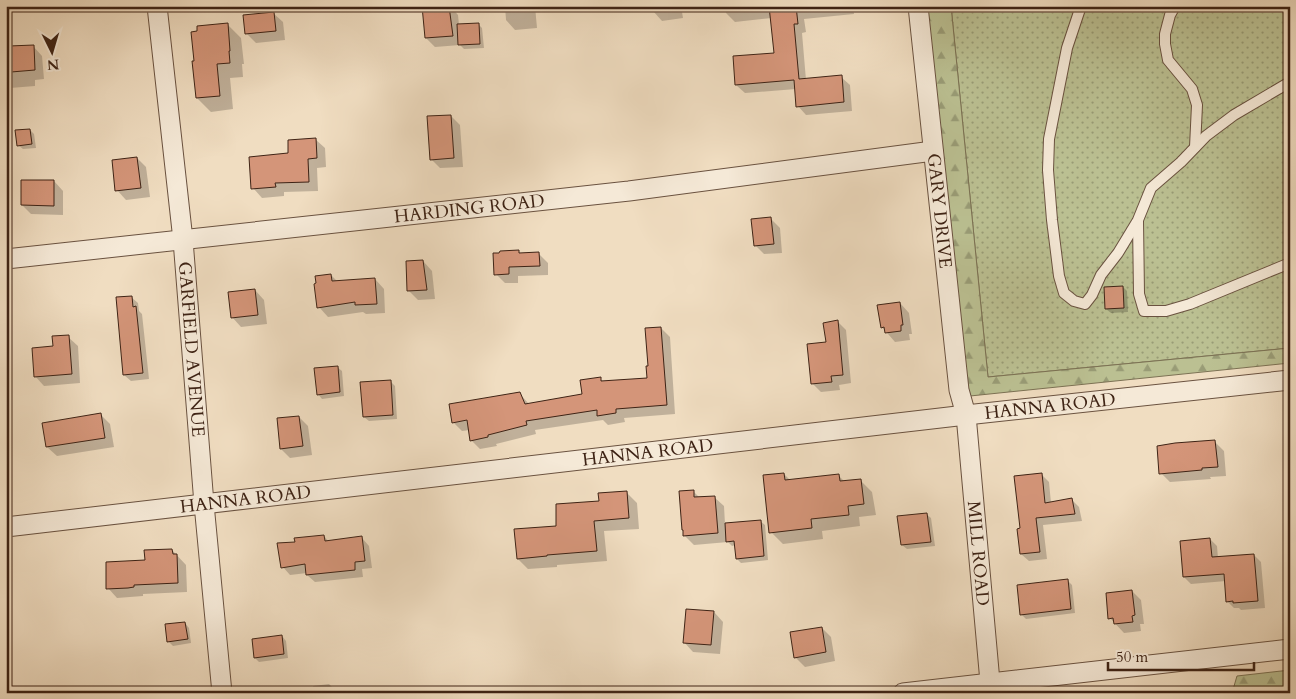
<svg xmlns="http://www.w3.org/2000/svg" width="1296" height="699" font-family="Cardo,serif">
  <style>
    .green { fill: url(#green-dots); stroke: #7c7254 }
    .forest { fill: url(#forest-firs); stroke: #7c7254 }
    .shadow { fill: #0003 }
    .building { fill: #d49579; stroke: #3e2315 }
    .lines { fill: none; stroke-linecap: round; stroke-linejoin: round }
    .lane-casing { stroke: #6a5240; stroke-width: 12 }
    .street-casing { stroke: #6a5240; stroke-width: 21 }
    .lane { stroke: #f5e9d7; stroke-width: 10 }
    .street { stroke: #f5e9d7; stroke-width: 19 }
    .labels { text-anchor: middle; stroke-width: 4.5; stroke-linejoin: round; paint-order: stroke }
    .street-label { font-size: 18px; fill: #3e2315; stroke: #f5e9d7 }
  </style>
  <defs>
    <pattern id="green-dots" width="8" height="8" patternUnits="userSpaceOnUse" patternTransform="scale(1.25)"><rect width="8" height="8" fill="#bbc092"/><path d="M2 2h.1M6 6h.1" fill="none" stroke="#999c76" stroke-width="1.8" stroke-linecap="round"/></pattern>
    <pattern id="forest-firs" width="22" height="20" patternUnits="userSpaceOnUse" patternTransform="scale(1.25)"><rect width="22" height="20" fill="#bbc092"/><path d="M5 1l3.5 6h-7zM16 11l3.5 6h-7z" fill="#999c76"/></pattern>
  </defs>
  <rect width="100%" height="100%" fill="#f0ddc1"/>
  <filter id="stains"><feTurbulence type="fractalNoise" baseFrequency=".004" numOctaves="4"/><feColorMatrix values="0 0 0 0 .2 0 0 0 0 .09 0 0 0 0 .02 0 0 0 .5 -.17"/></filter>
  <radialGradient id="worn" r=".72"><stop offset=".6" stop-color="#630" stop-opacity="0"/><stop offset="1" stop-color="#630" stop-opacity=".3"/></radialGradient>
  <path class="green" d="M951 6H1290V348L988 377Z"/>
  <g class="forest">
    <path d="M924 6H951L988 377 1290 348V363L970 396 964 385Z"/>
    <path d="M1290 670V693H1232L1237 676Z"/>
  </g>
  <g class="shadow">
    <path d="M438 6H450L458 15 459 25 478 24 482 28 484 48 464 49 460 45 435 47 426 38Z"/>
    <path d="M505 6H535L537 28 515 30 506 20Z"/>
    <path d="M652 6H681L683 18 662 21 653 11Z"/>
    <path d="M725 6H853L854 14 804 19 806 32 802 33 806 80 841 77 850 85 852 111 806 115 798 106 796 89 745 93 736 85 776 54 772 18 735 22 726 13Z"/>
    <path d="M273 13 283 22 285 40 256 43 247 34Z"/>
    <path d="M227 24 241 38 244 64H242L243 77 230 78 233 109 211 112 197 98 196 62Z"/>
    <path d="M33 46 42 56 44 79 35 80V86L10 88V91H6V48Z"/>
    <path d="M451 116 460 125 463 167 440 168 431 159Z"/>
    <path d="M30 130 34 134 36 148 23 149 18 145Z"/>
    <path d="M315 139 325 148 326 167 317 168 318 191 284 192V196L262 198 253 188 289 154Z"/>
    <path d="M137 158 146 167 150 197 126 200 117 190Z"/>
    <path d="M54 181 63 191V215L31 214 22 205Z"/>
    <path d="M771 219 780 228 782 253 764 254 755 245Z"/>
    <path d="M518 251 521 254 538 253 548 263V275L518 276V283H505L496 274Z"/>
    <path d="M423 261 432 271 435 299 418 300 409 291Z"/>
    <path d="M331 275 338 282 375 279 384 289 385 313 366 314 363 312 328 317 319 307Z"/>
    <path d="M1123 287 1127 291 1128 312 1111 313 1106 309Z"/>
    <path d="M255 290 264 300 267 324 241 327 232 317Z"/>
    <path d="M131 297 138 303 139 311 142 314 149 379 131 381 124 375Z"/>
    <path d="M900 303 909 313 912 334H909L910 340 895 342 882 327Z"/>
    <path d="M838 322 846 330 851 383 839 385 840 390 821 392 812 383Z"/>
    <path d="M661 328 670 337 675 414 624 418 625 422 608 425 603 420 535 430 536 434 496 444 497 446 480 449 471 440 470 430 462 431 453 422 519 393 529 404 584 395 600 379 604 382 648 379 649 367Z"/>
    <path d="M68 337 78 346 80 383 44 386 35 376Z"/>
    <path d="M337 367 342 371 344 396 322 399 318 394Z"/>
    <path d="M390 381 395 386 397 419 369 421 364 417Z"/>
    <path d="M101 415 110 424 114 447 57 456 47 447 43 424Z"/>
    <path d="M299 417 308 426 312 455 290 458 281 449Z"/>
    <path d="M1215 442 1224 451 1226 476 1210 477 1211 479 1170 482 1161 473Z"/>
    <path d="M784 474 791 481 838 475 845 482 860 480 872 492 876 515 859 517 860 526 822 531 823 539 783 544 771 532Z"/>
    <path d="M1041 474 1049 482 1051 503 1071 499 1079 507 1082 521 1043 525 1047 559 1029 561 1021 554V530Z"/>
    <path d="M693 491 700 498 714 497 724 506 725 524 760 521 765 525 768 560 741 563 737 559 736 545 732 546 728 542 694 545 685 536 684 531Z"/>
    <path d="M627 493 637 503 639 529 604 531 607 561 557 565V567L528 569 518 559 558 527 600 502Z"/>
    <path d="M926 514 931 518 935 546 907 549 902 545Z"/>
    <path d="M324 536 329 542 362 538 369 546 372 568 362 569 363 577 315 582 307 575V573L290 575 283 567 296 543Z"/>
    <path d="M1210 539 1217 546 1218 558 1254 555 1261 562 1265 608 1241 610 1239 608H1234L1227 601 1226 581 1191 584 1184 577Z"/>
    <path d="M172 550 186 565 187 592 143 594V596L117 598 108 588 146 562Z"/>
    <path d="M1068 581 1072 585 1075 613 1026 619 1021 614Z"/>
    <path d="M1132 591 1141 600 1144 624H1140L1141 631 1124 633 1110 618Z"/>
    <path d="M714 612 723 622 720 654 693 652 684 642Z"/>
    <path d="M185 623 189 628 191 643 173 646 168 641Z"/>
    <path d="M822 628 831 637 835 661 805 667 795 657Z"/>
    <path d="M282 636 286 641 288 658 259 662 255 658Z"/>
    <path d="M329 684 338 693H314L313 686Z"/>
  </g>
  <g class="building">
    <path d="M422 6H449L453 36 425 38Z"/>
    <path d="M769 6H796L798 24H794L799 79 842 75 844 102 796 107 794 80 735 85 733 56 774 53Z"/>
    <path d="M274 12 276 31 245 34 243 15Z"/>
    <path d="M228 23 230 51H229L230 63 217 64 220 96 196 98 192 61H194L191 32 197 31V26Z"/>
    <path d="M479 23 480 44 458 45 457 24Z"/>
    <path d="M34 45 35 70 11 72 9 46Z"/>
    <path d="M451 115 454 158 430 160 427 116Z"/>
    <path d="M30 129 32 144 17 146 15 130Z"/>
    <path d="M316 138 317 158 308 159 309 182 275 183 276 187 251 189 249 157 288 153V140Z"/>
    <path d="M137 157 141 188 115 191 112 160Z"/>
    <path d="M21 180H54V206L21 205Z"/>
    <path d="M771 217 774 244 754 246 751 219Z"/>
    <path d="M519 250V253L539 252 540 266 509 267V274L494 275 493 253H499L500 251Z"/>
    <path d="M423 260 427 290 407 291 406 261Z"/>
    <path d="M331 274 332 281 375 278 377 304 355 305V302L317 308 314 284 316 283 315 276Z"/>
    <path d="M1123 286 1124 308 1105 309 1104 287Z"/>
    <path d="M255 289 258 315 231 318 228 292Z"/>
    <path d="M132 296 133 307 136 306 143 373 123 375 116 297Z"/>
    <path d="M900 302 903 325H901V331L885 333 884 327 881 328 877 305Z"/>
    <path d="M838 320 843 375 831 376 832 382 811 384 807 344 826 342 823 323Z"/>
    <path d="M661 327 667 405 616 409V413L597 416V410L526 421 527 425 488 435V437L470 441 467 420 452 423 449 404 520 392 525 404 582 394 580 380 601 377V381L647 378 646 366H648L645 328Z"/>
    <path d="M69 335 72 374 34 377 32 348 53 346 52 336Z"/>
    <path d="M338 366 340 392 317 395 314 368Z"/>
    <path d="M391 380 393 415 363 417 360 382Z"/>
    <path d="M101 413 105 438 46 447 42 423Z"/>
    <path d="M299 416 303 446 280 449 277 418Z"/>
    <path d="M1215 440 1218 467 1202 468V470L1159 474 1157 446 1175 443Z"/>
    <path d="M784 473 785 480 839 474 840 481 861 479 864 504 848 506 849 515 811 519 812 528 769 533 763 475Z"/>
    <path d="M1042 473 1045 503 1072 498 1075 514 1036 518 1040 552 1020 554 1017 529 1020 528 1014 476Z"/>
    <path d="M694 490V497L715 496 718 533 683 536V530H682L679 491Z"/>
    <path d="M627 491 629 518 594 521 597 551 547 555V556L517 559 514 529 556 526V504L599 501 598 493Z"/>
    <path d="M927 513 931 542 901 545 897 516Z"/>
    <path d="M761 520 764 556 736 559 734 541 726 542 725 523Z"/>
    <path d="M324 535 325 541 362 536 365 561 355 562V570L306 575 305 564 281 568 277 543 295 542 294 538Z"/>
    <path d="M1210 538 1212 557 1254 554 1258 601 1233 603V601L1226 602 1224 574 1183 577 1180 541Z"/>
    <path d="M172 549 173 554H177L178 583 134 585V587L128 588 106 589V562L145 560 144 550Z"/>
    <path d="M1068 579 1071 609 1020 615 1017 585Z"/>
    <path d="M1132 590 1135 615 1132 616 1133 622 1114 624 1113 618 1108 619 1106 593Z"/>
    <path d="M686 609 714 611 711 645 683 643Z"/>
    <path d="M185 622 188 639 167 642 165 624Z"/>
    <path d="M822 627 826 652 794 658 790 632Z"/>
    <path d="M282 635 284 654 254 658 252 639Z"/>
  </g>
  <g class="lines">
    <defs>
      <g id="lane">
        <path d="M1081 6 1067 48 1049 139 1048 170 1052 220 1059 276 1064 293 1074 301 1085 304 1092 295 1101 275 1118 253 1138 220 1151 188 1181 162 1206 136 1234 115 1290 82"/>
        <path d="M1175 6 1170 15 1165 34V44L1168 60 1192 89 1197 105 1195 147"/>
        <path d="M1138 221 1139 294 1144 311H1166L1190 304 1290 263"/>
      </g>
      <g id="street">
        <path id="s1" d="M157 6 183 240 204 504 222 693"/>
        <path id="s2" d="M918 6 959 390 966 415 991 693"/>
        <path id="s3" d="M6 259 629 191 933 151"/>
        <path id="s4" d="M6 527 966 415 1290 380"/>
        <path d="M903 693 1290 649"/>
      </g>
    </defs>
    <use href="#lane" class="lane-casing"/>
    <use href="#street" class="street-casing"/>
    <use href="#lane" class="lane"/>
    <use href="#street" class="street"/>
  </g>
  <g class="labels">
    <g class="street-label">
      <text dy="6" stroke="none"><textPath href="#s3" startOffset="466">HARDING ROAD</textPath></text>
      <text dy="6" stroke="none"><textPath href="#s2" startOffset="206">GARY DRIVE</textPath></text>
      <text dy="6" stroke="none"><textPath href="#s1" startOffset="345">GARFIELD AVENUE</textPath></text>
      <text dy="6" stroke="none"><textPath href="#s4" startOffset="1051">HANNA ROAD</textPath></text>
      <text dy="6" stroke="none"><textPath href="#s4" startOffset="646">HANNA ROAD</textPath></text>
      <text dy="6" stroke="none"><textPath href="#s4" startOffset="241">HANNA ROAD</textPath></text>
      <text dy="6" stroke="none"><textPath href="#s2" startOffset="551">MILL ROAD</textPath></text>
    </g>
  </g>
  <rect width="1296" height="699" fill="none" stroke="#f0ddc1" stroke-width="25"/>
  <rect x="8" y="8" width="1281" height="684" fill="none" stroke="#3e2315" stroke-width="2.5"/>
  <rect x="12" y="12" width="1271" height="674" fill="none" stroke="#3e2315"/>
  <g transform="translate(52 52) rotate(175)" stroke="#f5e9d7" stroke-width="4" paint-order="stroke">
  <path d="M0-4L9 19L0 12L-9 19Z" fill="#3e2315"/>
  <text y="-8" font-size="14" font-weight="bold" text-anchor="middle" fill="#3e2315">N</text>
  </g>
  <path d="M1108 662v8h146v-8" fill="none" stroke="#3e2315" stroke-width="2.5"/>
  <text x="1116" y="662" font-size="15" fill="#3e2315" stroke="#f5e9d7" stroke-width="4" paint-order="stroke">50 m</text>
  <rect width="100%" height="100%" filter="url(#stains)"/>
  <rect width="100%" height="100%" fill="url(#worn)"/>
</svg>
